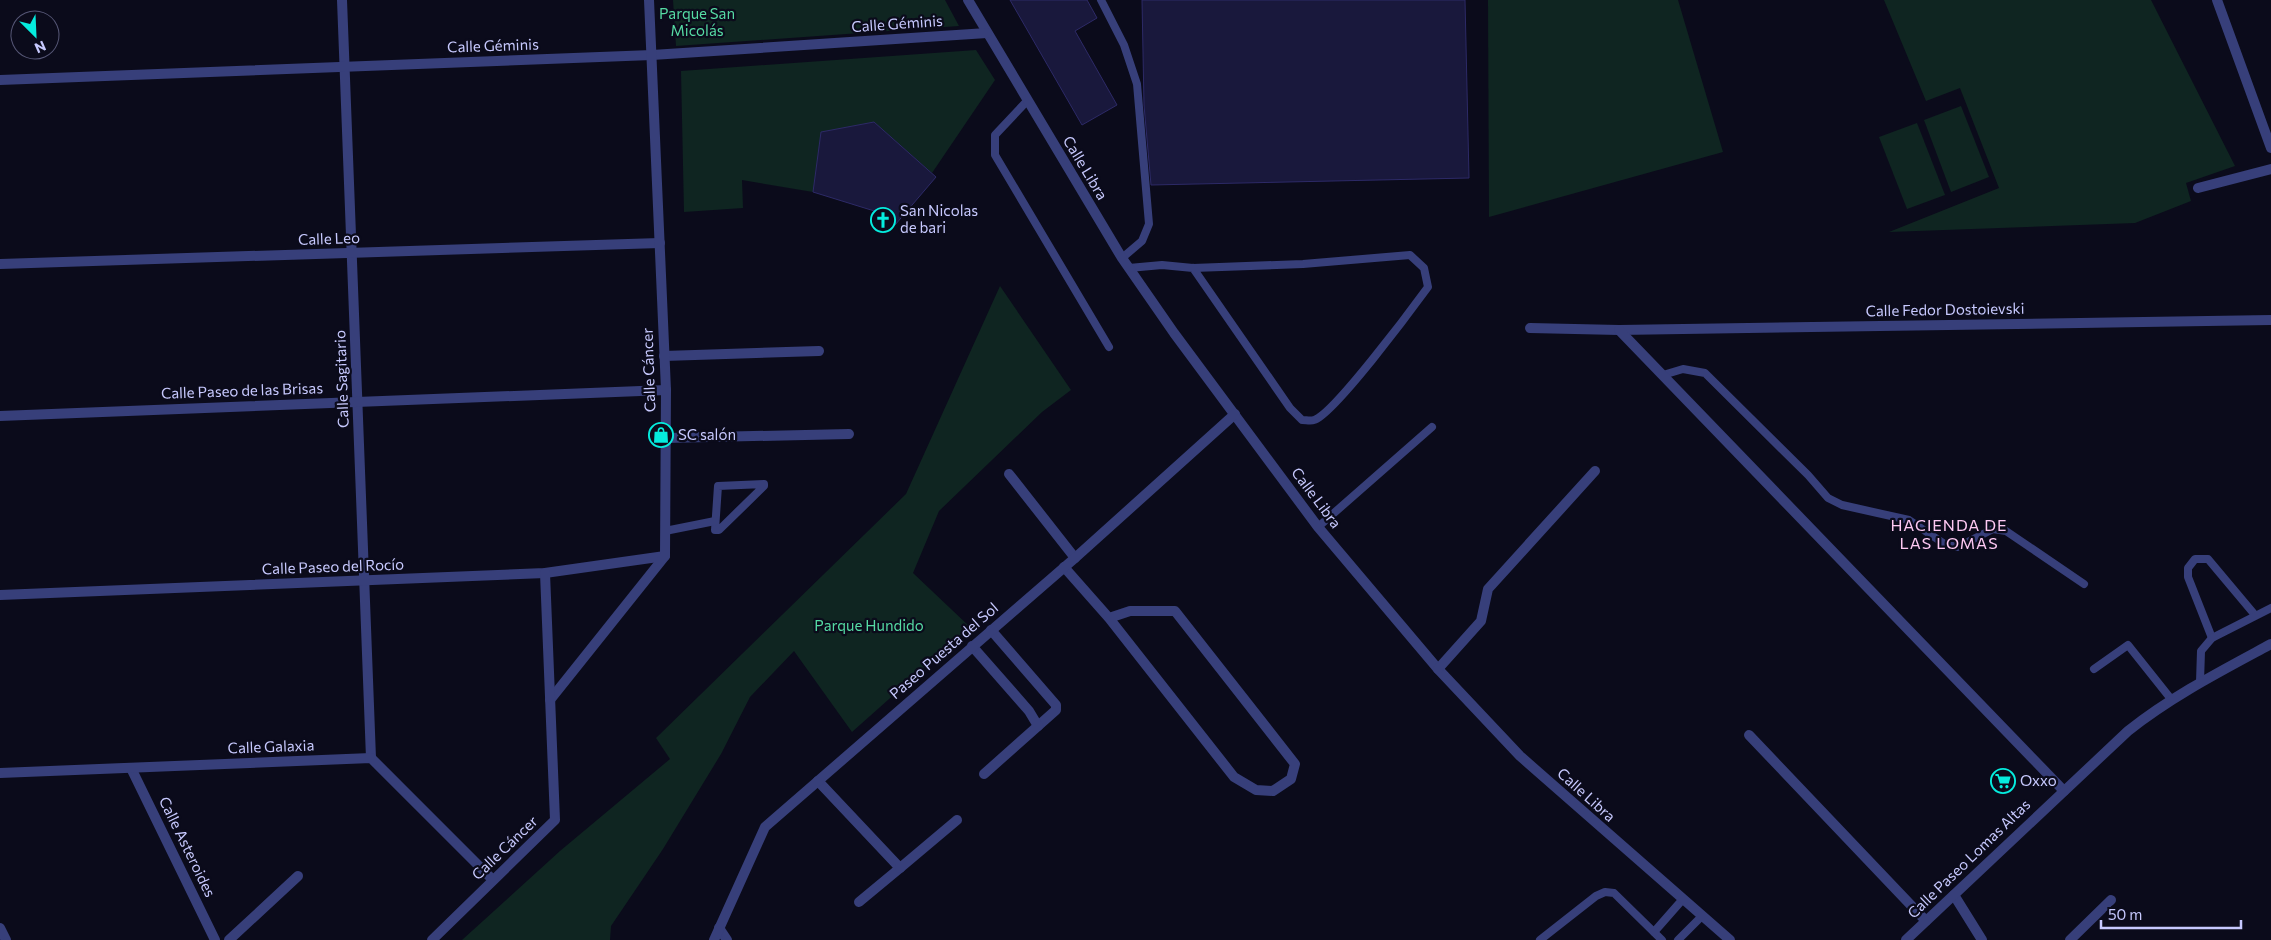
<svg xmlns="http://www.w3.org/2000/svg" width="2271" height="940" font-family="Commissioner,sans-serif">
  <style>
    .green { fill: #0f2521 }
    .building { fill: #19183c; stroke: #2d2a67 }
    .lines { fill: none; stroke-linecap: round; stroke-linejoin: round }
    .lane { stroke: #373f7a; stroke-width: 8 }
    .street { stroke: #373f7a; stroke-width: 10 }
    .labels { text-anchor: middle; stroke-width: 4.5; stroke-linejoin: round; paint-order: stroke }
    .park-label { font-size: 15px; fill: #56dba4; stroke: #0b0b1b }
    .street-label { font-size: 15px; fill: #c7c9fe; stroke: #0b0b1b }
    .poi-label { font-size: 15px; fill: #c7c9fe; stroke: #0b0b1b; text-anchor: start }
    .neighbourhood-label { font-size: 16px; letter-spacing: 1px; fill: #fec9f3; stroke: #0b0b1b }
  </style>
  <rect width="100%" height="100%" fill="#0b0b1b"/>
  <g class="green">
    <path d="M673 0H945L959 26 676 46Z"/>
    <path d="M1488 0H1678L1723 152 1489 217Z"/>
    <path d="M1884 0H2151L2235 166 2186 183 2191 201 2135 223 1889 232 1999 188 1960 88 1926 101Z"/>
    <path d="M976 50 995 80 932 173 874 122 821 133 813 192 742 180 743 208 684 212 681 71Z"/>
    <path d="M1961 106 1989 177 1951 192 1924 120Z"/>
    <path d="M1917 123 1945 195 1907 209 1879 137Z"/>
    <path d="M1000 286 1071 390 1042 412 939 511 913 573 970 627 852 732 794 651 750 697 721 754 663 849 611 926 610 940H462L560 851 670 759 656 738 906 494Z"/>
  </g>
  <g class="building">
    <path d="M1010 0H1087L1097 18 1075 31 1117 105 1082 125Z"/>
    <path d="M1142 0H1465L1469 178 1151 185 1144 105Z"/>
    <path d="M874 122 936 177 895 225 884 214 813 192 821 132Z"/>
  </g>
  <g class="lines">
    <g class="lane">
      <path d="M1101 0 1124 45 1137 84 1149 224 1142 241 1122 258"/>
      <path d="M1027 101 995 135V155L1109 347"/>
      <path d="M1129 268 1162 265 1193 268 1303 264 1410 255 1424 268 1428 287C1412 309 1333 415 1314 420 1311 421 1306 420 1302 420L1290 408 1193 268"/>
      <path d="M1663 375 1683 369 1705 373 1808 475 1828 498 1842 505 1909 520 1946 545 1958 547 1993 529 2006 531 2084 584"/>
      <path d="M764 484V486L719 530H715L718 486Z"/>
      <path d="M1318 527 1432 427"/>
      <path d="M665 531 715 521"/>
      <path d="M2212 638 2188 577V568L2195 559H2208L2255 615"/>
      <path d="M2094 669 2128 645 2171 699"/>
      <path d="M2200 682 2201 651 2212 638 2271 608"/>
      <path d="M1654 932 1683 899"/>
      <path d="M1540 940 1596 896 1605 892 1614 893 1662 940"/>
      <path d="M1678 940 1702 916"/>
    </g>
    <g class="street">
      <path d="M342 0 371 758"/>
      <path d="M968 0 1122 258 1174 333 1318 527 1438 669 1520 756 1730 940"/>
      <path d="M2217 0 2271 148"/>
      <path d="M0 80 652 55 987 33"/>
      <path d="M2198 188 2271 169"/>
      <path d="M0 264 660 243"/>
      <path d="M1530 328 1619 330 2271 320"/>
      <path d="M1619 330 2064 791"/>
      <path d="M664 356 819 351"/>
      <path d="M0 416 666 390"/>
      <path d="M666 438 849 434"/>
      <path d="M1009 474 1075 558"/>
      <path d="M1064 567 1109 618 1234 777 1256 790 1273 791 1291 779 1295 764 1175 611H1130L1109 618"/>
      <path d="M0 595 545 573 665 556"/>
      <path d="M991 630 1056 705V710L1038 726"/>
      <path d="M972 646 1029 711 1038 726 984 774"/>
      <path d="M1438 669 1481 621 1488 589 1595 471"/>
      <path d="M550 700 665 556 666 390 649 0"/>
      <path d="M1749 735 1926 921"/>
      <path d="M131 768 215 940"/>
      <path d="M0 773 371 758 493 880"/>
      <path d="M818 781 900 868 859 902"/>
      <path d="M900 868 957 820"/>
      <path d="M1954 895 1982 940"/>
      <path d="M0 928 6 940"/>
      <path d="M719 928 727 940"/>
      <path d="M229 940 298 876"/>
      <path d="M432 940 555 820 545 573"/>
      <path d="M714 940 765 827 1075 558 1235 414"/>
      <path d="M1906 940 2128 731C2172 696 2221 671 2271 644"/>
      <path d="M2070 940 2111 900"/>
    </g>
  </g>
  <defs>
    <symbol id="church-ring" viewBox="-11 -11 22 22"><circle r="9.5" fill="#0b0b1b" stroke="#05ecde" stroke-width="1.5"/><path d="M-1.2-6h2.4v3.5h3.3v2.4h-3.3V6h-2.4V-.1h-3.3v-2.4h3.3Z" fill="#05ecde"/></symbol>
    <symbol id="shop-ring" viewBox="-11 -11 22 22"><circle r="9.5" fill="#0b0b1b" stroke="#05ecde" stroke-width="1.5"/><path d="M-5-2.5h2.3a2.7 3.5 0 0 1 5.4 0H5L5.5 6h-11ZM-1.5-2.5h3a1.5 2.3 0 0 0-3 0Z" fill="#05ecde"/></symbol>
    <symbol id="supermarket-ring" viewBox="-11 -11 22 22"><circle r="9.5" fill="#0b0b1b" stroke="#05ecde" stroke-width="1.5"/><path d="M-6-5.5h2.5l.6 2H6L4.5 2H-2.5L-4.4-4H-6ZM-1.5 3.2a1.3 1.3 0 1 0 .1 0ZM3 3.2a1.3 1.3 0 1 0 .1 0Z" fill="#05ecde"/></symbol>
  </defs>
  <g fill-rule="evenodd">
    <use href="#church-ring" x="869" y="206" width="28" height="28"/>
    <use href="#shop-ring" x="647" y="421" width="28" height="28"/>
    <use href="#supermarket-ring" x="1989" y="767" width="28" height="28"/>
  </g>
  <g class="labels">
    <g class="park-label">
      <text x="697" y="19">Parque San<tspan x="697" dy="17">Micolás</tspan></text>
      <text x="869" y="631">Parque Hundido</text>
    </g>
    <g class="street-label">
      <text transform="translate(897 24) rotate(-4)" y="5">Calle Géminis</text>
      <text transform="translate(493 46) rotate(-2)" y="5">Calle Géminis</text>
      <text transform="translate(1085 168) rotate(59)" y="5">Calle Libra</text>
      <text transform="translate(329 239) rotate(-2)" y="5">Calle Leo</text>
      <text transform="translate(1945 310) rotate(-1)" y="5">Calle Fedor Dostoievski</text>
      <text transform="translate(649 370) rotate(-92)" y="5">Calle Cáncer</text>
      <text transform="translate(342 379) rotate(-92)" y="5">Calle Sagitario</text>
      <text transform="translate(242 391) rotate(-2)" y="5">Calle Paseo de las Brisas</text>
      <text transform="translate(1316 498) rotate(53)" y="5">Calle Libra</text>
      <text transform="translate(333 567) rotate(-2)" y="5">Calle Paseo del Rocío</text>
      <text transform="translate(944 651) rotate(-41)" y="5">Paseo Puesta del Sol</text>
      <text transform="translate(271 747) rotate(-2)" y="5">Calle Galaxia</text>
      <text transform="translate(1586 795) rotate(42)" y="5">Calle Libra</text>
      <text transform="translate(187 847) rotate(64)" y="5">Calle Asteroides</text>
      <text transform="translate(505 848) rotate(-44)" y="5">Calle Cáncer</text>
      <text transform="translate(1969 859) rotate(-44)" y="5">Calle Paseo Lomas Altas</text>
    </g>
    <g class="poi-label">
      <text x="900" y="216">San Nicolas<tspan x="900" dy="17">de bari</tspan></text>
      <text x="678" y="440">SC salón</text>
      <text x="2020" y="786">Oxxo</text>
    </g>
    <g class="neighbourhood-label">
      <text x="1949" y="531">HACIENDA DE<tspan x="1949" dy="18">LAS LOMAS</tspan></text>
    </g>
  </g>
  <g transform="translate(35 35) rotate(156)"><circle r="24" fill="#0b0b1b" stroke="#565776"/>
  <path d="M0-4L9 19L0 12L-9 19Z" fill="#05ecde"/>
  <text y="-8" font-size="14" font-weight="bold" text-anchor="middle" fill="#c7c9fe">N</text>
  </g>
  <path d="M2101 920v8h140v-8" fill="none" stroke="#c7c9fe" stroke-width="2.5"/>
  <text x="2108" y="920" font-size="15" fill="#c7c9fe" stroke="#0b0b1b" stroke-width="4" paint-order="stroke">50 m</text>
</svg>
